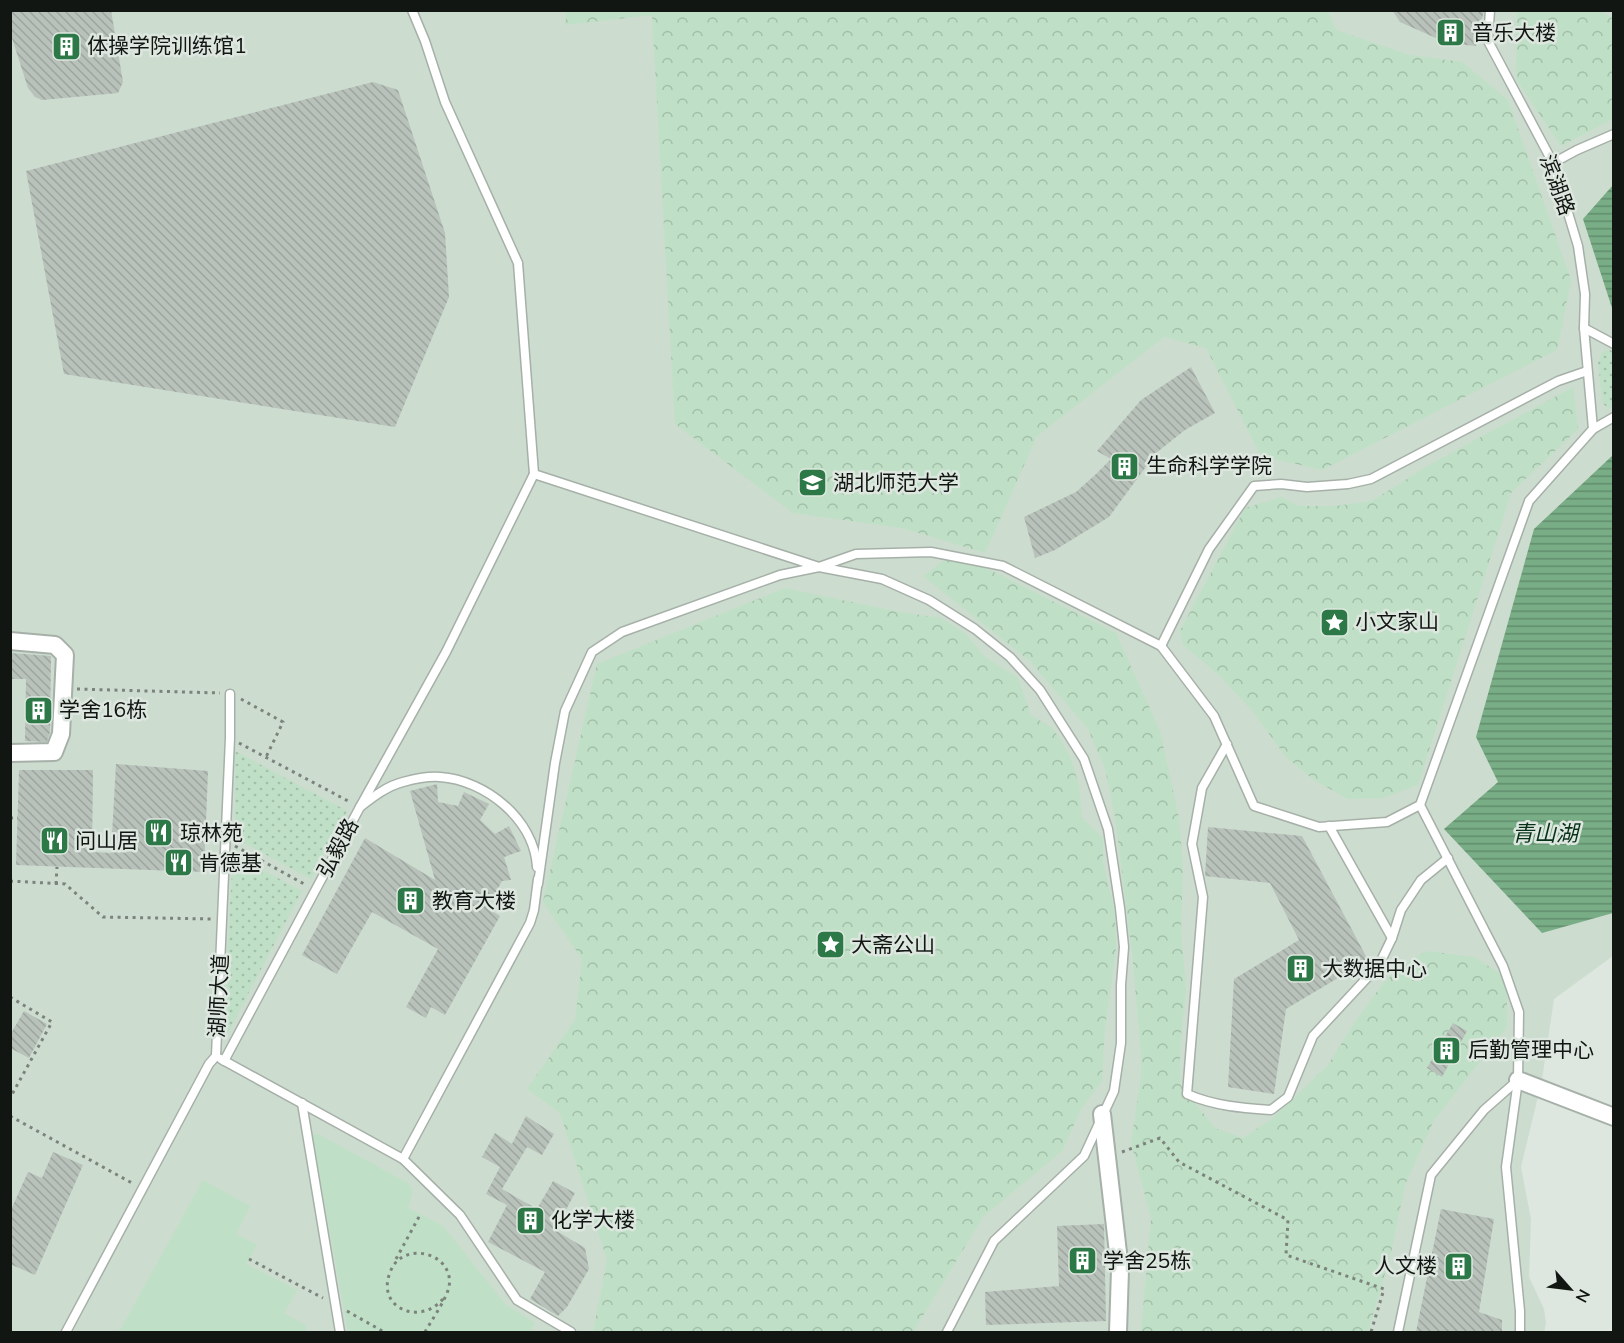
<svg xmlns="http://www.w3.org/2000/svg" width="1624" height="1343" font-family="Mulish,'Noto Sans SC',sans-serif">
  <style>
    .built { fill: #ccdccf }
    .grass { fill: url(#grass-dots) }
    .forest { fill: url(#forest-crowns) }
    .garden { fill: #bfe0c6 }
    .water { fill: url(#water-rules) }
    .building { fill: url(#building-back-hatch) }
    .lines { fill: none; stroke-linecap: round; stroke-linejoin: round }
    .lane-casing { stroke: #a6b0a8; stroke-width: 11 }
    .street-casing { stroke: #a6b0a8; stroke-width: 20 }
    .path { stroke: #7c837d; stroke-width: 3; stroke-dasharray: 3 4.5; stroke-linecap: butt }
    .lane { stroke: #fff; stroke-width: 8 }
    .street { stroke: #fff; stroke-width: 16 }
    .labels { text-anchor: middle; stroke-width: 5; stroke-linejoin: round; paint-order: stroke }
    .poi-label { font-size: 21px; fill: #121613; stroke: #dde7df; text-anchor: start }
    .street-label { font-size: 21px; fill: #121613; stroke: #dde7df }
    .water-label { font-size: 22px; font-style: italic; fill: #083218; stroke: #dde7df }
  </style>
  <defs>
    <pattern id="grass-dots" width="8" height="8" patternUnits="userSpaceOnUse" patternTransform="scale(1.5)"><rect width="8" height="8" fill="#bfe0c6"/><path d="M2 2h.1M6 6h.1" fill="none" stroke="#a3bfa9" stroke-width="1.8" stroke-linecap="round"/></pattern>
    <pattern id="forest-crowns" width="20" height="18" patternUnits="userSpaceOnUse" patternTransform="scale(1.5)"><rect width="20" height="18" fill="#bfe0c6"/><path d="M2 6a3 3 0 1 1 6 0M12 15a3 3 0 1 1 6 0" fill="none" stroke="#a3bfa9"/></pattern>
    <pattern id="water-rules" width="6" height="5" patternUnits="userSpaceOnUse" patternTransform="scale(1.5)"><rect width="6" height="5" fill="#78ad86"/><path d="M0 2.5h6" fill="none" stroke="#618c6c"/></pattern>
    <pattern id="building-back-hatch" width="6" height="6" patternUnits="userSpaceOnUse" patternTransform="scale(1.5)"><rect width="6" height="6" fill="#b8c1ba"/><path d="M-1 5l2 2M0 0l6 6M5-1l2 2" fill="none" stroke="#9da59f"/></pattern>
  </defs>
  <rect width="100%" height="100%" fill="#dde7df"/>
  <path class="built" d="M10 11H1613V956L1554 999 1542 1080 1521 1167 1531 1219 1529 1277 1544 1309 1546 1323 1544 1332H11Z"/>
  <g class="grass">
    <path d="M1610 350 1614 352 1613 408 1610 409 1603 404 1598 363 1602 352Z"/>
    <path d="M235 751 347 811 311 879 235 838Z"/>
    <path d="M233 854 302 891 226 1036 223 1030Z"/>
  </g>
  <g class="forest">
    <path d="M567 11H1328L1336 30 1410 55 1462 62 1508 100 1571 280 1557 350 1322 470 1261 456 1206 348 1164 337 1037 436 985 553 902 528 793 513 675 424 652 15 565 25Z"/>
    <path d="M1517 11H1600L1613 18V119L1561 146 1516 79Z"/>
    <path d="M1573 387 1578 429 1511 493 1418 785 1383 798 1348 799 1314 780 1286 757 1253 712 1220 676 1183 645 1180 631 1245 508 1281 497 1299 506H1335L1372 501 1429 465Z"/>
    <path d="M946 559H968L1116 633 1160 731 1179 818 1183 866 1181 931 1186 989 1180 1044V1084L1215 1128 1243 1138 1273 1118 1328 1065 1353 1025 1384 982 1412 959 1427 951 1474 957 1507 978V1027L1434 1120 1405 1185 1391 1253 1368 1332H1141L1151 1218 1131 1143 1141 1076V1055L1132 952 1115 817 1105 769 1088 729 1030 661 923 576Z"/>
    <path d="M785 588 899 612 941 618 966 634 984 656 1018 678 1031 715 1052 728 1060 739 1070 757 1079 785 1082 818 1103 838V863L1115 912 1116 948 1105 1028 1102 1081 1081 1109 1062 1151 983 1217 913 1332H593L607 1260 560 1113 527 1089 575 1020 582 959 543 902 597 664Z"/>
  </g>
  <g class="garden">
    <path d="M318 1134 408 1183 413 1191 408 1208 443 1226 506 1305 535 1323 530 1332H348L313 1138V1135Z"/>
    <path d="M203 1180 250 1206 236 1234 257 1245 246 1264 297 1290 284 1313 307 1326 304 1332H119Z"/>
  </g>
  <g class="water">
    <path d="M1613 185V311L1583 219Z"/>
    <path d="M1613 455V913L1542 933 1444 829 1498 782 1476 737 1534 529Z"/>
  </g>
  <g class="building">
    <path d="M10 10H111L123 82 118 93 42 100 35 97 28 88 10 32Z"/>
    <path d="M1392 10H1484L1476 46 1447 43 1400 22Z"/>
    <path d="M373 82 398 90 445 233 449 297 395 427 64 374 26 171Z"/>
    <path d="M1191 367 1215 413 1185 430 1156 453 1109 517 1055 550 1035 558 1024 517 1076 492 1096 474 1111 459 1097 451 1141 400Z"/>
    <path d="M10 653 51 656 50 732 47 742 25 741 26 679H10Z"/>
    <path d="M116 764 208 771 204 872 16 865 19 770H93L92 852 111 853Z"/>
    <path d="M437 784 438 802 458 806 464 792 489 804 480 820 495 834 509 826 521 851 504 857 511 880 502 881 487 908 500 916 445 1015 431 1007 426 1018 406 1007 438 949 372 912 337 974 302 955 365 838 435 880 410 791Z"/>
    <path d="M1208 827 1302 836 1368 960 1286 1009 1274 1094 1228 1087 1234 979 1299 940 1270 883 1205 876Z"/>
    <path d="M24 1011 47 1024 29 1058 10 1048V1035Z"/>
    <path d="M1453 1023 1467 1031 1442 1077 1427 1068Z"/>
    <path d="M526 1116 554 1134 542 1155 527 1147 502 1189 537 1209 553 1181 575 1193 555 1230 585 1248 589 1269 567 1307 558 1316 530 1299 545 1272 488 1242 507 1205 486 1194 500 1167 482 1157 495 1133 512 1144Z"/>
    <path d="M53 1152 83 1165 35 1275 10 1264V1212L28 1172 42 1178Z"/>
    <path d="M1441 1209 1494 1219 1479 1312 1502 1320V1332H1416Z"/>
    <path d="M1104 1224 1106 1321 986 1325 985 1292 1059 1286 1057 1226Z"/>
  </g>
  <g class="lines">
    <defs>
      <g id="lane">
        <path d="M1553 163 1577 150 1614 134"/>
        <path d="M1584 328 1614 344"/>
        <path d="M1593 429 1614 417"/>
        <path d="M534 474 819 567 882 579 929 600 975 629 1010 657 1040 690 1084 759 1108 829 1120 908 1124 947 1121 985V1043L1114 1091 1084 1156 994 1241 947 1332"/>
        <path d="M1161 646 1209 549 1254 486 1281 484 1307 487 1348 484 1371 479 1558 381 1587 371"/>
        <path d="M1227 744 1202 788 1192 844 1203 897 1187 1094C1214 1106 1243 1108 1271 1110L1288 1097 1313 1036 1379 965 1392 938 1401 910 1421 880 1448 858"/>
        <path d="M1420 805 1503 966 1519 1012 1518 1080 1506 1167 1520 1311V1332"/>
        <path d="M360 807 446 652 534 474 518 263 445 102 425 41 412 10"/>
        <path d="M1329 826 1392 938"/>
        <path d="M538 884 555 763 565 711 592 652 622 632 780 575 819 567 856 554 931 552 1003 566 1161 646 1214 716 1254 806 1319 827 1387 822 1420 805 1529 501 1593 429 1584 328 1585 294 1578 246 1553 163 1488 41 1490 10"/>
        <path d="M221 1059 403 1159 460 1215 517 1300 571 1332"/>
        <path d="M224 1061 360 807C373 797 387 786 403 782 414 779 428 776 440 777 485 780 534 819 537 867"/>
        <path d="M302 1103 340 1332"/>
        <path d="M403 1159 530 923 534 910 538 879"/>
        <path d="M66 1332 209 1064 216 1056 230 738V694"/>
        <path d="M1398 1332 1431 1175 1484 1110 1518 1080"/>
      </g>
      <g id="street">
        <path d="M10 641 55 645 65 655 61 734 54 752 10 753"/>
        <path d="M1518 1080 1614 1117"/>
        <path d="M1102 1114 1120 1270 1118 1332"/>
      </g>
    </defs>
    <use href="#lane" class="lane-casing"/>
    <use href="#street" class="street-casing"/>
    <g class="path">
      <path d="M77 689 220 693"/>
      <path d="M241 699 283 722 266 757"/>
      <path d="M239 743 350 802"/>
      <path d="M10 818H18"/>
      <path d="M235 846 306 885"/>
      <path d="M10 881 65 884 103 917 213 919"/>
      <path d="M56 884 57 867"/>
      <path d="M10 997 52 1022 10 1098"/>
      <path d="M10 1116 132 1183"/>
      <path d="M1122 1152 1160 1138 1179 1162 1288 1220 1286 1255 1384 1289 1371 1332"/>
      <path d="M249 1259 323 1298"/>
      <path d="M396 1259 420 1215"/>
      <path d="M347 1311 384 1332"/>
      <path d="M425 1332C431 1321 446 1300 449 1287 455 1253 404 1240 391 1270 374 1307 419 1327 443 1299"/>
    </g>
    <use href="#lane" class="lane"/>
    <use href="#street" class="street"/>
  </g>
  <defs>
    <symbol id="building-square" viewBox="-11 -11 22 22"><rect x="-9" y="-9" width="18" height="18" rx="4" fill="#2d7847" stroke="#dde7df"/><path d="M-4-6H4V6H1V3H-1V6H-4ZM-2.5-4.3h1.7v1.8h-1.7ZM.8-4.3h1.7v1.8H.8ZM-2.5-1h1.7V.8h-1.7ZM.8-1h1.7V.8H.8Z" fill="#fff"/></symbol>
    <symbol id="university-square" viewBox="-11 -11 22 22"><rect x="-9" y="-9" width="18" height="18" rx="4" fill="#2d7847" stroke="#dde7df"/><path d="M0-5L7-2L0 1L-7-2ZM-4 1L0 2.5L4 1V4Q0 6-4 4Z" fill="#fff"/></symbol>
    <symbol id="sight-square" viewBox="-11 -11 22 22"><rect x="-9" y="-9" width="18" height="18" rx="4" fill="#2d7847" stroke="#dde7df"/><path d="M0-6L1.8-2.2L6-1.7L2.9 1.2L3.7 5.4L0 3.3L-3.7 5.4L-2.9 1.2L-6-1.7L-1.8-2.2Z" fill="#fff"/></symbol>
    <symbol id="restaurant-square" viewBox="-11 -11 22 22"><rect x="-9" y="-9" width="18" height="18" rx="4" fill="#2d7847" stroke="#dde7df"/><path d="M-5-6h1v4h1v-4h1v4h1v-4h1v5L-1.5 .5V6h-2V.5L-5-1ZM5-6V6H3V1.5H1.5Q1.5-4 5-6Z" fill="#fff"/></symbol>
  </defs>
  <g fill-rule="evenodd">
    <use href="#building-square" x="1434" y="16" width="33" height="33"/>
    <use href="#building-square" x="50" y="30" width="33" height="33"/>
    <use href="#building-square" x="1108" y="450" width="33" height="33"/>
    <use href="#university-square" x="796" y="466" width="33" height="33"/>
    <use href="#sight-square" x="1318" y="606" width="33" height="33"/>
    <use href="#building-square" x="22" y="694" width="33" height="33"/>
    <use href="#restaurant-square" x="142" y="816" width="33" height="33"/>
    <use href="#restaurant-square" x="38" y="824" width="33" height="33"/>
    <use href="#restaurant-square" x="162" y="846" width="33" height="33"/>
    <use href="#building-square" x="394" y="884" width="33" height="33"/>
    <use href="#sight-square" x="814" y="928" width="33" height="33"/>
    <use href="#building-square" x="1284" y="952" width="33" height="33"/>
    <use href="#building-square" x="1430" y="1034" width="33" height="33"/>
    <use href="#building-square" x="514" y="1204" width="33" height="33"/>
    <use href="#building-square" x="1066" y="1244" width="33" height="33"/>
    <use href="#building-square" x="1442" y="1250" width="33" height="33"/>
  </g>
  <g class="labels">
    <g class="poi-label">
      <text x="1472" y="40">音乐大楼</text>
      <text x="87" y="53">体操学院训练馆1</text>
      <text x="1146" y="473">生命科学学院</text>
      <text x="833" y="490">湖北师范大学</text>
      <text x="1355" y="629">小文家山</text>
      <text x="59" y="717">学舍16栋</text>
      <text x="180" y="840">琼林苑</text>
      <text x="75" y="848">问山居</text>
      <text x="199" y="870">肯德基</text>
      <text x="432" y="908">教育大楼</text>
      <text x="851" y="952">大斋公山</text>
      <text x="1322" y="976">大数据中心</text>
      <text x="1468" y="1057">后勤管理中心</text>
      <text x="551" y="1227">化学大楼</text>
      <text x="1103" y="1268">学舍25栋</text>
      <text x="1437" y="1273" text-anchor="end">人文楼</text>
    </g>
    <g class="street-label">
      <text transform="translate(1557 185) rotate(70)" y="7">滨湖路</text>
      <text transform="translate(338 848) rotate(-62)" y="7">弘毅路</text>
      <text transform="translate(219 996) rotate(-87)" y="7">湖师大道</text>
    </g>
    <g class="water-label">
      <text x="1545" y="841">青山湖</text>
    </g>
  </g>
  <rect width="1624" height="1343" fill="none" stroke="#121613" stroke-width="24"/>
  <g transform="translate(1570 1289) rotate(118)" stroke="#dde7df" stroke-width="4.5" paint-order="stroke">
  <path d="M0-4.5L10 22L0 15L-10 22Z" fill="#121613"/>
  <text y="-9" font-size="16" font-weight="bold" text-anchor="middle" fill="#121613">N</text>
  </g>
</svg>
